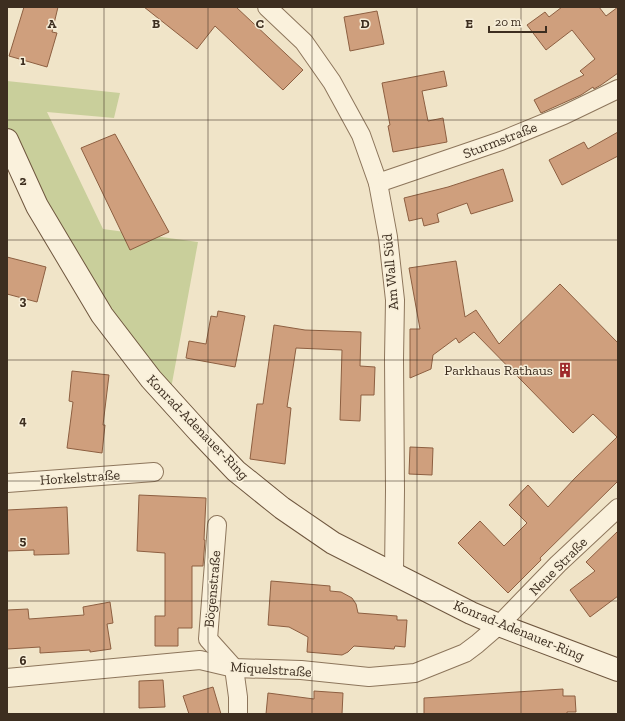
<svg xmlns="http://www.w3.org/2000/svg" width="625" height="721" font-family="'Zilla Slab',serif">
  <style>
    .green { fill: #c9cf9b }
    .building { fill: #cf9f7d; stroke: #8d5f41 }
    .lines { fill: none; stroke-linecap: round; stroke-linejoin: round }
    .street-casing { stroke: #8d765c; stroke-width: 20 }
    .secondary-casing { stroke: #6f573f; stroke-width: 24 }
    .street { stroke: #faf1dc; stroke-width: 18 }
    .secondary { stroke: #faf1dc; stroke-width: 22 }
    .grid { fill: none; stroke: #3d2e20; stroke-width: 1; stroke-opacity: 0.55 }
    .labels { text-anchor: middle; stroke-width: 3; stroke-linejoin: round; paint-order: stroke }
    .street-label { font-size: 14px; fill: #3d2e20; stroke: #f7eed8 }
    .poi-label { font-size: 14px; fill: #3d2e20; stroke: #f7eed8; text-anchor: end }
    .grid-label { font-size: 13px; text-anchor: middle; font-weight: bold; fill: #3d2e20; stroke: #f7eed8; stroke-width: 3; stroke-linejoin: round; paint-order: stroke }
  </style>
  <rect width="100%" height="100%" fill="#f0e4c8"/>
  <path class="green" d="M7 81 120 93 114 118 47 112 103 229 198 242 170 394 151 379 7 140Z"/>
  <g class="building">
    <path d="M24 7H58L52 32 57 33 47 67 9 56Z"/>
    <path d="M144 7H236L303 70 283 90 215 26 197 49Z"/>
    <path d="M562 7H599L606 16 618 7V73L601 85 594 89 593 87 581 95 541 113 534 100 584 75 580 71 595 59 572 30 546 50 527 25 545 12 549 17Z"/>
    <path d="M377 11 384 44 350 51 344 17Z"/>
    <path d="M444 71 447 86 422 91 428 121 443 118 447 142 393 152 388 126 390 125 382 83Z"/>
    <path d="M618 132V156L562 185 549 160 584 142 588 149Z"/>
    <path d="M115 134 169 232 130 250 81 148Z"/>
    <path d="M503 169 513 201 471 214 467 203 439 213 437 214 439 222 424 226 422 218 409 221 404 198 448 187Z"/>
    <path d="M7 257 46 267 37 302 7 294Z"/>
    <path d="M456 261 465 317 476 310 499 344 560 284 618 343V481L540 558 541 560 508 593 458 543 480 521 504 546 527 523 509 505 528 485 548 507 575 478 617 437 593 414 573 433 474 332 459 343 456 338 433 355 431 369 410 378V329H420L409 268Z"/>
    <path d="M218 311 245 316 235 367 186 358 189 341 206 344 211 316 217 317Z"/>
    <path d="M274 325 305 330 361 332 360 366 375 367 374 395H361L360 421 340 420 342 350 296 348 287 407 291 408 285 464 250 459 257 404H263Z"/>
    <path d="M72 371 109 375 103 425H105L102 453 67 448 73 402 69 401Z"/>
    <path d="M410 447 433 448 432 475 409 474Z"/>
    <path d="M139 495 206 498 204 540H205L203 566H192V628H178V646H155V616H165V553L137 551Z"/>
    <path d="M67 507 69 554 34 555V550L7 551V510Z"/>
    <path d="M618 531V596L590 617 570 590 595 571 586 562Z"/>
    <path d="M271 581 330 586V591L341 592 352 598 356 604 358 613 397 616V620H407L405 647 395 646 394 649 354 646 348 652 342 655 307 652 308 637 289 627 268 625Z"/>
    <path d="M110 602 113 623 107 624 111 649 90 652V650L40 653V647L7 649V610L28 609 29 619 84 615 83 607Z"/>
    <path d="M163 680 165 707 139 708V681Z"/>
    <path d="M213 687 221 714H189L183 696Z"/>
    <path d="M563 689V696H575L576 712H567V714H424V698Z"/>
    <path d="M314 691 343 693 342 714H266L268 693 314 699Z"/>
  </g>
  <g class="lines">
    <defs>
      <g id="street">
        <path d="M267 7 304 42 332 82 361 135 378 183 388 237 395 300 394 359 395 490 394 573"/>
        <path d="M378 183 501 141 564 115 618 89"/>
        <path d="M7 483 154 472"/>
        <path d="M217 525 208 639 234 668 238 697V714"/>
        <path d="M7 678 200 660 234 668 301 670 369 677 415 673 465 653 477 644 499 625 558 564 618 508"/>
      </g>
      <path id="secondary" d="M7 140 37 206 102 315 151 379 199 432 236 471 282 508 333 543 471 613 499 625 618 670"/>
    </defs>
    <use href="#street" class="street-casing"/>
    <use href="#secondary" class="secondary-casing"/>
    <use href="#street" class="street"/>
    <use href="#secondary" class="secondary"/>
  </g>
  <path class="grid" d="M104 7V714M208 7V714M312 7V714M417 7V714M521 7V714M7 120H618M7 240H618M7 360H618M7 481H618M7 601H618"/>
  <defs>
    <symbol id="building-bare" viewBox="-9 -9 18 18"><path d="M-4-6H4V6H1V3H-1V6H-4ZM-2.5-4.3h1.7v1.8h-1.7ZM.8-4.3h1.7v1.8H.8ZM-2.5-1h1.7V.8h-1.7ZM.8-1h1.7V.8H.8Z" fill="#9e2a2b" stroke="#f7eed8" stroke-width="2.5" paint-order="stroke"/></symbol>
  </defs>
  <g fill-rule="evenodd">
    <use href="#building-bare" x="554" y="359" width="22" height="22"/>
  </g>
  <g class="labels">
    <g class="street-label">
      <text transform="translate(500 140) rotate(-21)" y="5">Sturmstraße</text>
      <text transform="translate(390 272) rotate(-95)" y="5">Am Wall Süd</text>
      <text transform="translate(198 427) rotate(46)" y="5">Konrad-Adenauer-Ring</text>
      <text transform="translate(80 477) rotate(-4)" y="5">Horkelstraße</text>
      <text transform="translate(558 566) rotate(-45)" y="5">Neue Straße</text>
      <text transform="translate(212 589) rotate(-85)" y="5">Bögenstraße</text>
      <text transform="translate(519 630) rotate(22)" y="5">Konrad-Adenauer-Ring</text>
      <text transform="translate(271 669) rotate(4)" y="5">Miquelstraße</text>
    </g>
    <g class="poi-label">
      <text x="553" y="375">Parkhaus Rathaus</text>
    </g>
  </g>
  <g class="grid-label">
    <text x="52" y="28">A</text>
    <text x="156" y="28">B</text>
    <text x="260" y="28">C</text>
    <text x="365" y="28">D</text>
    <text x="469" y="28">E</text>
    <text x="23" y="65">1</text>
    <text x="23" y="185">2</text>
    <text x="23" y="305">3</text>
    <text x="23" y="425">4</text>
    <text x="23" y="545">5</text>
    <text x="23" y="665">6</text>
  </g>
  <rect width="625" height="721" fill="none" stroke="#3d2e20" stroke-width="16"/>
  <path d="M489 26v6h57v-6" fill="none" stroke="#3d2e20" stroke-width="2"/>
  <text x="495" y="26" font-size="12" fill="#3d2e20" stroke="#f7eed8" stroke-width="3" paint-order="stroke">20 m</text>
</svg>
